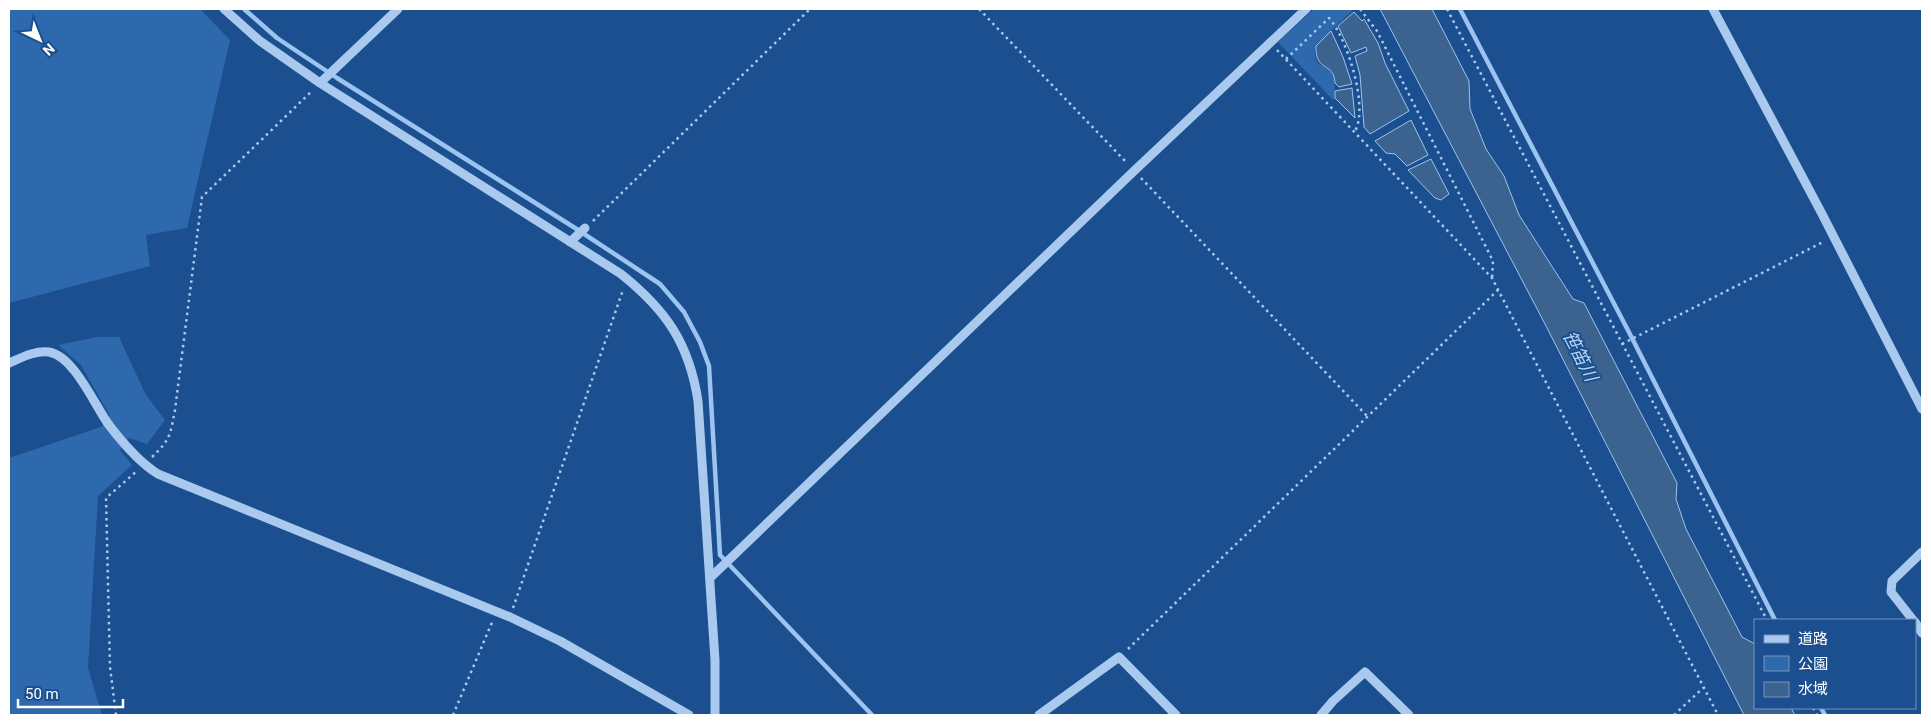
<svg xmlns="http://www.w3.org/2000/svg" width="1931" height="724" font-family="Roboto,'Noto Sans JP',sans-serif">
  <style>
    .green { fill: #2e69ad }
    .water { fill: #3c6290; stroke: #9cc4f0 }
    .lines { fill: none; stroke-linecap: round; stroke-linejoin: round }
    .stream { stroke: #9cc4f0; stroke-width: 4.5 }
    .path { stroke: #a9c9ee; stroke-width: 2.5; stroke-dasharray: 2.5 4; stroke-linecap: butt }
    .minor { stroke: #a9c9ee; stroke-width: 9 }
    .labels { text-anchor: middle; stroke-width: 4; stroke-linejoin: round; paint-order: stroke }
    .water-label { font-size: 18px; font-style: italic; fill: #b5d3f5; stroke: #1b4f8f }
  </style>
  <rect width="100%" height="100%" fill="#1b4f8f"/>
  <g class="green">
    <path d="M9 9H200L230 40 187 228 146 235 150 266 9 303Z"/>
    <path d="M1314 9H1350L1352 11 1315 46C1314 72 1324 61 1332 73 1337 79 1334 93 1334 101L1278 42Z"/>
    <path d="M97 337H119L146 395 165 420 147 444 129 438 120 450 132 465 98 496 88 668 102 715H9V458L101 427 110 416 81 365 58 345Z"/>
  </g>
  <g class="water">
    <path d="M1380 9H1432L1469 81 1470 109 1486 149 1504 176 1519 215 1573 299 1584 303 1677 483 1676 499 1686 529 1742 637 1755 644V708H1791L1795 715H1744L1545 324Z"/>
    <path d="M1354 12 1362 21 1364 19 1378 43 1385 63 1409 111 1370 134 1364 127 1360 75 1355 56 1367 51 1366 47 1351 53 1338 26Z"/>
    <path d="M1331 31 1343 57 1352 84 1339 87 1335 83C1334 61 1315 73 1316 46Z"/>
    <path d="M1352 88 1355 118 1335 98V91Z"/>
    <path d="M1411 120 1428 155 1407 166 1395 154 1386 153 1375 141Z"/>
    <path d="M1431 159 1449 194 1441 200 1435 198 1408 170Z"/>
  </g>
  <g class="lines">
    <g class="stream">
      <path d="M244 9 277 38 337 78 575 228 660 284 684 312 700 342 709 366 720 555 872 715"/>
      <path d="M1460 9 1632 338 1775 620"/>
      <path d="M1821 708 1825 715"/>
    </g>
    <g class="path">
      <path d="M979 9 1127 163"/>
      <path d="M1360 9 1377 31 1493 261 1492 278"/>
      <path d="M1447 9 1767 620"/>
      <path d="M1277 50 1492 278 1718 715"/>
      <path d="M1286 59 1329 18C1347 38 1369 107 1355 131"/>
      <path d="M1141 178 1367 416"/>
      <path d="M593 221 810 9"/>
      <path d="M1622 344 1823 242"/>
      <path d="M152 457C171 439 170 435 175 410L202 197 312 91"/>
      <path d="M513 608 623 290"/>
      <path d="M1128 649 1498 290"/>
      <path d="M1813 708 1817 715"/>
      <path d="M116 715 110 667 106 498 137 471"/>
      <path d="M453 715 493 620"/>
      <path d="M1674 715 1703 688"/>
    </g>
    <g class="minor">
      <path d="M224 9 260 41 320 83 621 274C666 310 689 343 698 401L715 660V715"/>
      <path d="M1713 9 1821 212 1922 409"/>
      <path d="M320 83 398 9"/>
      <path d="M570 242 585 228"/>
      <path d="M9 363C21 358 35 350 49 352 74 356 95 406 109 425 122 442 140 463 158 474L510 617 560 641 689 715"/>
      <path d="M710 578 1134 171 1306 9"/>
      <path d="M1913 620 1891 592 1892 581 1922 552"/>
      <path d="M1915 622 1922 633"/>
      <path d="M1039 715 1119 657 1176 715"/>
      <path d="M1321 715 1333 701 1365 672 1409 715"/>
    </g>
  </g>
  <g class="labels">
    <g class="water-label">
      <text transform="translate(1580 356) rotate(63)" y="6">笹笛川</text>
    </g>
  </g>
  <rect width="1931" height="724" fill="none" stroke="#ffffff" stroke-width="20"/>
  <rect x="1754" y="619" width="162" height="90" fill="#1b4f8f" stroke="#7695bc"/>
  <rect x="1764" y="635" width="25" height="8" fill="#a9c9ee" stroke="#7695bc"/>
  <text x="1798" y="644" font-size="15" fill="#ffffff">道路</text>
  <rect x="1764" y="656" width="25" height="15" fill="#2e69ad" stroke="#7695bc"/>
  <text x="1798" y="669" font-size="15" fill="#ffffff">公園</text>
  <rect x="1764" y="682" width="25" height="15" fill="#3c6290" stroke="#7695bc"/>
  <text x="1798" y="694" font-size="15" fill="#ffffff">水域</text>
  <g transform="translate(40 40) rotate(137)" stroke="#1b4f8f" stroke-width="4" paint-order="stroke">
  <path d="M0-4L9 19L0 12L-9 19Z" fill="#ffffff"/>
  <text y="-8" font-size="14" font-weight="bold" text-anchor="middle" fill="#ffffff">N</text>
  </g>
  <path d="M18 699v8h105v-8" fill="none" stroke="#ffffff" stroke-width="2.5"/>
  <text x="25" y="699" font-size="15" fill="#ffffff" stroke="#1b4f8f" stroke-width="4" paint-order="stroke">50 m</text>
</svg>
